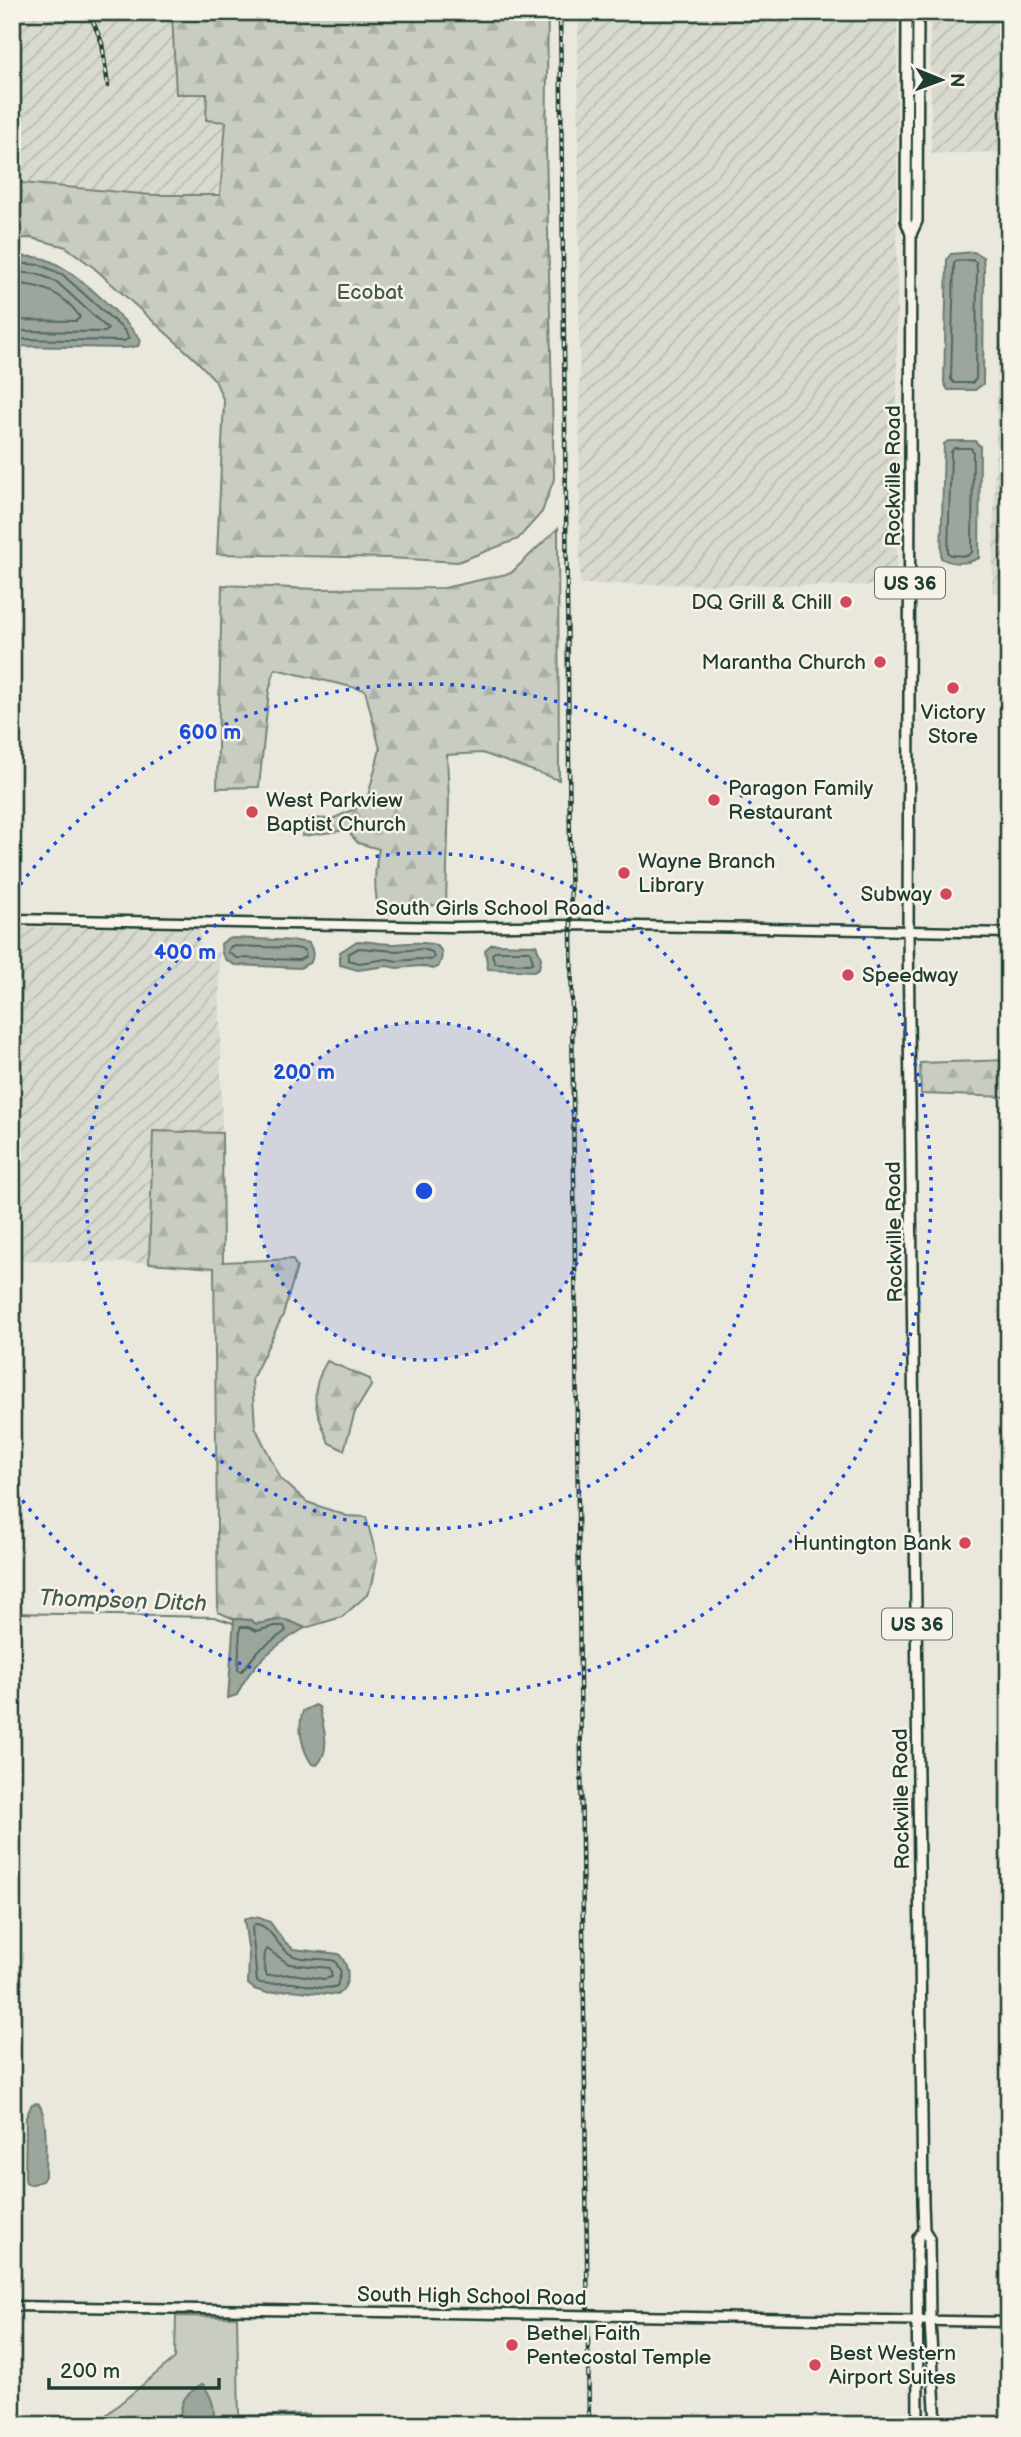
<svg xmlns="http://www.w3.org/2000/svg" width="1021" height="2437" font-family="'Balsamiq Sans',sans-serif">
  <style>
    .industrial { fill: url(#industrial-furrows) }
    .green { fill: #c8ccc1; stroke: #74847a; stroke-width: 2 }
    .forest { fill: url(#forest-firs); stroke: #74847a; stroke-width: 2 }
    .water { fill: #9ca69c; stroke: #6a7c72; stroke-width: 2 }
    .lines { fill: none; stroke-linecap: round; stroke-linejoin: round }
    .shore { stroke: #51675e; stroke-width: 2 }
    .stream { stroke: #6a7c72; stroke-width: 2 }
    .secondary-casing { stroke: #1f3d34; stroke-width: 13 }
    .primary-casing { stroke: #1f3d34; stroke-width: 14 }
    .secondary { stroke: #f7f3e8; stroke-width: 8 }
    .primary { stroke: #f7f3e8; stroke-width: 9 }
    .rail-casing { stroke: #1f3d34; stroke-width: 4.5 }
    .rail { stroke: #f7f3e8; stroke-width: 2; stroke-dasharray: 5; stroke-linecap: butt }
    .secondary-bridge-casing { stroke: #1f3d34; stroke-width: 13; stroke-linecap: butt }
    .secondary-bridge { stroke: #f7f3e8; stroke-width: 8 }
    .ring { fill: none; stroke: #1d4ed8; stroke-width: 3.5; stroke-dasharray: 3.5 7 }
    .poi-dot { fill: #d1495b; stroke: #f7f3e8; stroke-width: 2.5 }
    .labels { text-anchor: middle; stroke-width: 5; stroke-linejoin: round; paint-order: stroke }
    .shield { fill: #f7f3e8; stroke: #60746a; stroke-width: 2 }
    .shield-label { font-size: 19px; font-weight: bold; fill: #1f3d34 }
    .park-label { font-size: 21px; fill: #415a50; stroke: #f7f3e8 }
    .street-label { font-size: 21px; fill: #1f3d34; stroke: #f7f3e8 }
    .poi-label { font-size: 21px; fill: #1f3d34; stroke: #f7f3e8; text-anchor: start }
    .water-label { font-size: 23px; font-style: italic; fill: #445c53; stroke: #f7f3e8 }
    .centre { fill: #1d4ed8; stroke: #f7f3e8; stroke-width: 3.5 }
    .ring-label { font-size: 21px; text-anchor: middle; font-weight: bold; fill: #1d4ed8; stroke: #f7f3e8; stroke-width: 5; stroke-linejoin: round; paint-order: stroke }
  </style>
  <defs>
    <pattern id="industrial-furrows" width="10" height="10" patternUnits="userSpaceOnUse" patternTransform="scale(1.75)"><rect width="10" height="10" fill="#d9dacf"/><path d="M-1 1l2-2M0 10L10 0M9 11l2-2" fill="none" stroke="#babcb2"/></pattern>
    <pattern id="forest-firs" width="22" height="20" patternUnits="userSpaceOnUse" patternTransform="scale(1.75)"><rect width="22" height="20" fill="#c8ccc1"/><path d="M5 1l3.5 6h-7zM16 11l3.5 6h-7z" fill="#abb0a6"/></pattern>
  </defs>
  <rect width="100%" height="100%" fill="#eae8dd"/>
  <filter id="ink" filterUnits="userSpaceOnUse"><feTurbulence type="fractalNoise" baseFrequency=".0143" numOctaves="2"/><feDisplacementMap in="SourceGraphic" scale="14" xChannelSelector="R" yChannelSelector="G"/><feConvolveMatrix kernelMatrix="1 2 1 2 8 2 1 2 1" color-interpolation-filters="sRGB"/></filter>
  <g filter="url(#ink)">
    <g class="industrial">
      <path d="M12 12 172 13 176 93 207 94 226 121 220 195H152L12 182Z"/>
      <path d="M578 12H897V586L580 584Z"/>
      <path d="M930 12H1009V593H992L1003 152 931 154Z"/>
      <path d="M12 927 200 929V955L219 952 222 1133 153 1131 149 1263 12 1261Z"/>
    </g>
    <path class="green" d="M176 2316 237 2317 239 2416 308 2414V2425H94L175 2358Z"/>
    <g class="forest">
      <path d="M146 12H548L546 148 554 479 542 512 518 539 458 562 389 558 217 554 224 401 215 380 196 360 93 267 66 247 32 238 12 239V182L152 195H220L226 122 206 120 207 94H176L172 13Z"/>
      <path d="M558 528 559 780 482 753 447 755 449 799 446 903 380 915C374 894 374 870 379 849L358 843 347 830 302 836 306 818 332 819 366 804 380 749 365 690 275 669 269 691 259 787 217 788 222 585 317 589 444 588 511 573Z"/>
      <path d="M1009 1060V1097L921 1094 920 1063Z"/>
      <path d="M153 1131 222 1133 223 1262 292 1259 297 1267 283 1315 252 1379 255 1427 281 1479 307 1502 347 1516 366 1517 377 1558 373 1581 367 1595 342 1617 305 1628C277 1614 283 1621 256 1624L251 1620 234 1619 218 1612 214 1268 149 1263Z"/>
      <path d="M327 1361 370 1379 371 1386 355 1412 344 1450 329 1443C316 1410 307 1394 327 1361Z"/>
    </g>
    <g class="water">
      <path d="M974 252 983 257 984 270 983 384 975 390H948L944 383 947 259 951 254Z"/>
      <path d="M12 256C23 257 35 256 45 259 76 270 120 314 141 340L138 346 125 348 12 346Z"/>
      <path d="M948 441H975L980 446 979 558C967 564 953 565 941 558L944 444Z"/>
      <path d="M235 938 296 941 309 943C313 950 314 955 311 962L300 968 235 965C224 960 221 956 221 944L227 939Z"/>
      <path d="M357 941C369 941 380 944 391 944 406 944 456 934 438 967L433 969 421 966 397 968 387 966 358 970 340 965V952Z"/>
      <path d="M492 944 536 945 541 958 539 968 534 971 488 969 485 950Z"/>
      <path d="M234 1619 251 1620 256 1624C283 1621 277 1614 305 1628 276 1645 251 1663 237 1695L228 1698Z"/>
      <path d="M315 1705 319 1707C323 1726 332 1750 317 1765L312 1764C302 1750 297 1727 303 1711Z"/>
      <path d="M257 1917 270 1922 283 1940 293 1949 339 1954C350 1967 352 1984 337 1995L291 1990 267 1993 254 1989 248 1984 249 1954 244 1919Z"/>
      <path d="M38 2103C49 2116 45 2158 45 2176L42 2181 30 2185 26 2183 25 2178 26 2117 32 2104Z"/>
      <path d="M203 2384C212 2398 216 2408 213 2425H179C181 2401 182 2396 203 2384Z"/>
    </g>
    <g class="lines">
      <g class="shore">
        <path d="M972 260 976 262 977 271 976 379 972 383H954L951 379 954 264 956 261Z"/>
        <path d="M12 263 41 265 63 275 124 330 129 338 124 341 12 339"/>
        <path d="M12 272 39 274 58 283 108 329 105 332 12 331"/>
        <path d="M12 283C41 285 63 292 80 317L76 321 12 320"/>
        <path d="M954 448H971L973 451 972 552 967 556 951 555 948 553 951 452Z"/>
        <path d="M231 946 295 948 304 950 306 956 299 960 237 958 228 952Z"/>
        <path d="M359 948 396 951 423 949 432 952 434 957 431 960 420 959 397 961 387 959 359 963 348 960V954Z"/>
        <path d="M496 951H530L533 962 530 964 495 963 492 954Z"/>
        <path d="M275 1626H284L286 1631 259 1650 242 1671 238 1670 240 1627H248L257 1631Z"/>
        <path d="M255 1924C269 1924 276 1944 287 1952 300 1962 320 1957 335 1961L341 1972 337 1986C323 1991 306 1984 292 1983 279 1982 269 1986 257 1982L252 1928Z"/>
        <path d="M267 1949 289 1964 330 1968 332 1977 324 1979 292 1974 267 1976C264 1970 263 1954 267 1949Z"/>
      </g>
      <path class="stream" d="M12 1613 214 1617 233 1623"/>
      <defs>
        <g id="secondary">
          <path d="M12 919 452 927 572 925 762 928 1009 933"/>
          <path d="M12 2306 564 2315"/>
          <path d="M629 2316 1009 2322"/>
        </g>
        <g id="primary">
          <path d="M907 12 906 221 911 234 908 932 923 2203 924 2230 929 2238 930 2321 936 2425"/>
          <path d="M911 234 917 221 918 12"/>
          <path d="M918 2425 917 2254 918 2238 924 2230"/>
        </g>
      </defs>
      <use href="#secondary" class="secondary-casing"/>
      <use href="#primary" class="primary-casing"/>
      <use href="#secondary" class="secondary"/>
      <use href="#primary" class="primary"/>
      <defs>
        <g id="rail">
          <path d="M89 12 102 43 108 86"/>
          <path d="M560 12 589 2425"/>
        </g>
      </defs>
      <use href="#rail" class="rail-casing"/>
      <use href="#rail" class="rail"/>
      <defs>
        <path id="secondary-bridge" d="M564 2315 629 2316"/>
      </defs>
      <use href="#secondary-bridge" class="secondary-bridge-casing"/>
      <use href="#secondary-bridge" class="secondary-bridge"/>
    </g>
  </g>
  <circle cx="424" cy="1191" r="169" fill="#1d4ed8" fill-opacity=".12"/>
  <g class="ring">
    <circle cx="424" cy="1191" r="169"/>
    <circle cx="424" cy="1191" r="338"/>
    <path d="M14 893A507 507 0 1 1 14 1489"/>
  </g>
  <g class="poi-dot">
    <circle cx="846" cy="602" r="7"/>
    <circle cx="880" cy="662" r="7"/>
    <circle cx="953" cy="688" r="7"/>
    <circle cx="714" cy="800" r="7"/>
    <circle cx="252" cy="812" r="7"/>
    <circle cx="624" cy="873" r="7"/>
    <circle cx="946" cy="894" r="7"/>
    <circle cx="848" cy="975" r="7"/>
    <circle cx="965" cy="1543" r="7"/>
    <circle cx="512" cy="2345" r="7"/>
    <circle cx="815" cy="2365" r="7"/>
  </g>
  <g class="labels">
    <g class="shield">
      <rect x="875" y="567.5" width="70" height="31" rx="5"/>
      <rect x="882" y="1608.5" width="70" height="31" rx="5"/>
    </g>
    <g class="shield-label">
      <text x="910" y="590">US 36</text>
      <text x="917" y="1631">US 36</text>
    </g>
    <g class="park-label">
      <text x="370" y="299">Ecobat</text>
    </g>
    <g class="street-label">
      <text transform="translate(893 476) rotate(-90)" y="7">Rockville Road</text>
      <text x="490" y="915">South Girls School Road</text>
      <text transform="translate(894 1232) rotate(-91)" y="7">Rockville Road</text>
      <text transform="translate(901 1799) rotate(-91)" y="7">Rockville Road</text>
      <text transform="translate(472 2296) rotate(1)" y="7">South High School Road</text>
    </g>
    <g class="poi-label">
      <text x="832" y="609" text-anchor="end">DQ Grill &amp; Chill</text>
      <text x="866" y="669" text-anchor="end">Marantha Church</text>
      <text x="953" y="719" text-anchor="middle">Victory<tspan x="953" dy="24">Store</tspan></text>
      <text x="728" y="795">Paragon Family<tspan x="728" dy="24">Restaurant</tspan></text>
      <text x="266" y="807">West Parkview<tspan x="266" dy="24">Baptist Church</tspan></text>
      <text x="638" y="868">Wayne Branch<tspan x="638" dy="24">Library</tspan></text>
      <text x="932" y="901" text-anchor="end">Subway</text>
      <text x="862" y="982">Speedway</text>
      <text x="951" y="1550" text-anchor="end">Huntington Bank</text>
      <text x="526" y="2340">Bethel Faith<tspan x="526" dy="24">Pentecostal Temple</tspan></text>
      <text x="829" y="2360">Best Western<tspan x="829" dy="24">Airport Suites</tspan></text>
    </g>
    <g class="water-label">
      <text transform="translate(123 1600) rotate(2)" y="8">Thompson Ditch</text>
    </g>
  </g>
  <circle cx="424" cy="1191" r="10" class="centre"/>
  <g class="ring-label">
    <text x="210" y="739">600 m</text>
    <text x="185" y="959">400 m</text>
    <text x="304" y="1079">200 m</text>
  </g>
  <rect width="1021" height="2437" fill="none" stroke="#f7f3e8" stroke-width="42"/>
  <rect x="21" y="21" width="979" height="2395" fill="none" stroke="#1f3d34" stroke-width="2.5" filter="url(#ink)"/>
  <g transform="translate(941 80) rotate(91)" stroke="#f7f3e8" stroke-width="5" paint-order="stroke">
  <path d="M0-5L12 26L0 18L-12 26Z" fill="#1f3d34"/>
  <text y="-10" font-size="19" font-weight="bold" text-anchor="middle" fill="#1f3d34">N</text>
  </g>
  <path d="M49 2378v10h170v-10" fill="none" stroke="#1f3d34" stroke-width="3.5"/>
  <text x="60" y="2378" font-size="21" fill="#1f3d34" stroke="#f7f3e8" stroke-width="5" paint-order="stroke">200 m</text>
</svg>
